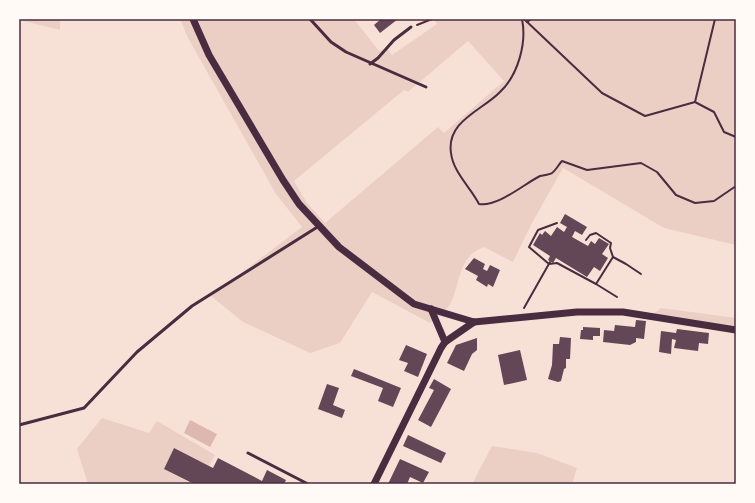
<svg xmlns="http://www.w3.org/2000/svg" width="755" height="503" font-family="'Asap Condensed',sans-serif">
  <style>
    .green { fill: #ebcfc5; fill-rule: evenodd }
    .water { fill: #dcb8b0 }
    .building { fill: #644757 }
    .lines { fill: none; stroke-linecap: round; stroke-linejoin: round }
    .path { stroke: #4a2c40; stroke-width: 2 }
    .service { stroke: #4a2c40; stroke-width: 3 }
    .tertiary { stroke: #4a2c40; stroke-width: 7 }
    .neatline { fill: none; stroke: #4a2c40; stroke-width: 1.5 }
  </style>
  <rect width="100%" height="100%" fill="#f7e1d7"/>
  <g class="green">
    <path d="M19 19H60V30L19 20Z"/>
    <path d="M180 19H354L379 51 388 49 392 55 437 24 434 19H736V245L664 228 563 168 532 223 513 262 484 247C456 257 461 287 449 306 445 312 436 318 430 323L372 292 340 343 310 353 243 322 211 296 302 227 276 194 188 38ZM468 41 504 81 444 133 438 127 325 223 307 203 294 181 404 90 408 92Z"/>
    <path d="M661 308 736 318V330L651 316Z"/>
    <path d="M102 418 149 433 157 421 215 455 209 466 174 448 164 469 192 484H88L77 449Z"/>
    <path d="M492 446 537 453 577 468 572 484H472Z"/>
  </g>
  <path class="water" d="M190 420 217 434 210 447 184 433Z"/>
  <g class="building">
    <path d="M381 19H398L380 33 374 25Z"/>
    <path d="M565 214 587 227 582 235 575 231 572 237 588 246 591 241 595 244 599 238 609 244 602 254 608 258 600 271 594 267 587 277 556 258 553 263 548 260 550 256 533 245 540 233 542 235 545 231 551 236 557 227 564 232 567 227 560 223Z"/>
    <path d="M474 258 485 264 483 269 487 271 490 265 500 270 493 287 488 284 487 287 476 280 478 276 465 269Z"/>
    <path d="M636 320 646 321 644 339 636 338V342L630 345 603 342 604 330 614 331 615 325 635 327Z"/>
    <path d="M583 327 600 328V336H593V340L580 339 581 330H583Z"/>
    <path d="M677 329 709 333 708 344 699 343 698 351 674 348 676 340 672 339 671 354 659 352 661 331 676 333Z"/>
    <path d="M560 337 571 338 570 359H566V368L564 369 561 381 558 382 548 379 552 365 553 344H559Z"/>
    <path d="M477 338V350L472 354 464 371 447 363 456 345Z"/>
    <path d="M406 345 427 354 418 377 404 371 408 363 399 360Z"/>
    <path d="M520 350 527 380 504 385 498 355Z"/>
    <path d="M354 369 401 388 393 407 378 401 383 388 351 376Z"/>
    <path d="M434 379 451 389 431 427 418 420 434 390 429 388Z"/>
    <path d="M327 384 339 388 333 405 345 410 342 418 318 409Z"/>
    <path d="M408 435 446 453 441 463 403 446Z"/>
    <path d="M174 448 213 468 218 458 262 481 267 470 286 480 284 484H194L164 469Z"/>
    <path d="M400 459 429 472 423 483 410 477 407 484H388Z"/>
  </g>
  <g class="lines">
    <g class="path">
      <path d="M522 19C527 43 518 75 500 92 483 110 446 121 451 153 453 172 471 188 479 204 498 207 524 184 540 176 544 175 549 175 552 173 556 170 559 164 562 161L587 170 641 163 657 172 676 195 695 203 714 201 736 186"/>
      <path d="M524 19 602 93 645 116 695 102 714 112 724 132 736 137"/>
      <path d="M527 22 531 19"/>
      <path d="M417 25 432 19"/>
      <path d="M695 102 715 19"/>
      <path d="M557 223 538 230 529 247 549 264 557 263 596 284"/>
      <path d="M586 240 590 235 596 233 611 243 610 248 613 257"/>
      <path d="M617 297 596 284 613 257 626 264 641 274"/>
      <path d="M524 308 550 262"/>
    </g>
    <g class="service">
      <path d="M310 19 331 42 346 52 426 87"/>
      <path d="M370 64 378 58 394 40 411 27"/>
      <path d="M19 425 84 408 137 352 192 306 319 226"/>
      <path d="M248 453 308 484"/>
    </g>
    <g class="tertiary">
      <path d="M193 19 209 55 283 180 299 204 339 247 414 304 474 322 577 312H623L736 330"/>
      <path d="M431 309 445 342"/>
      <path d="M374 484 441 348 445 342 474 322"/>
    </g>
  </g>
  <rect width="755" height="503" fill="none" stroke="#fffaf5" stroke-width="40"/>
  <rect x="20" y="20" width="715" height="463" class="neatline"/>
</svg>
